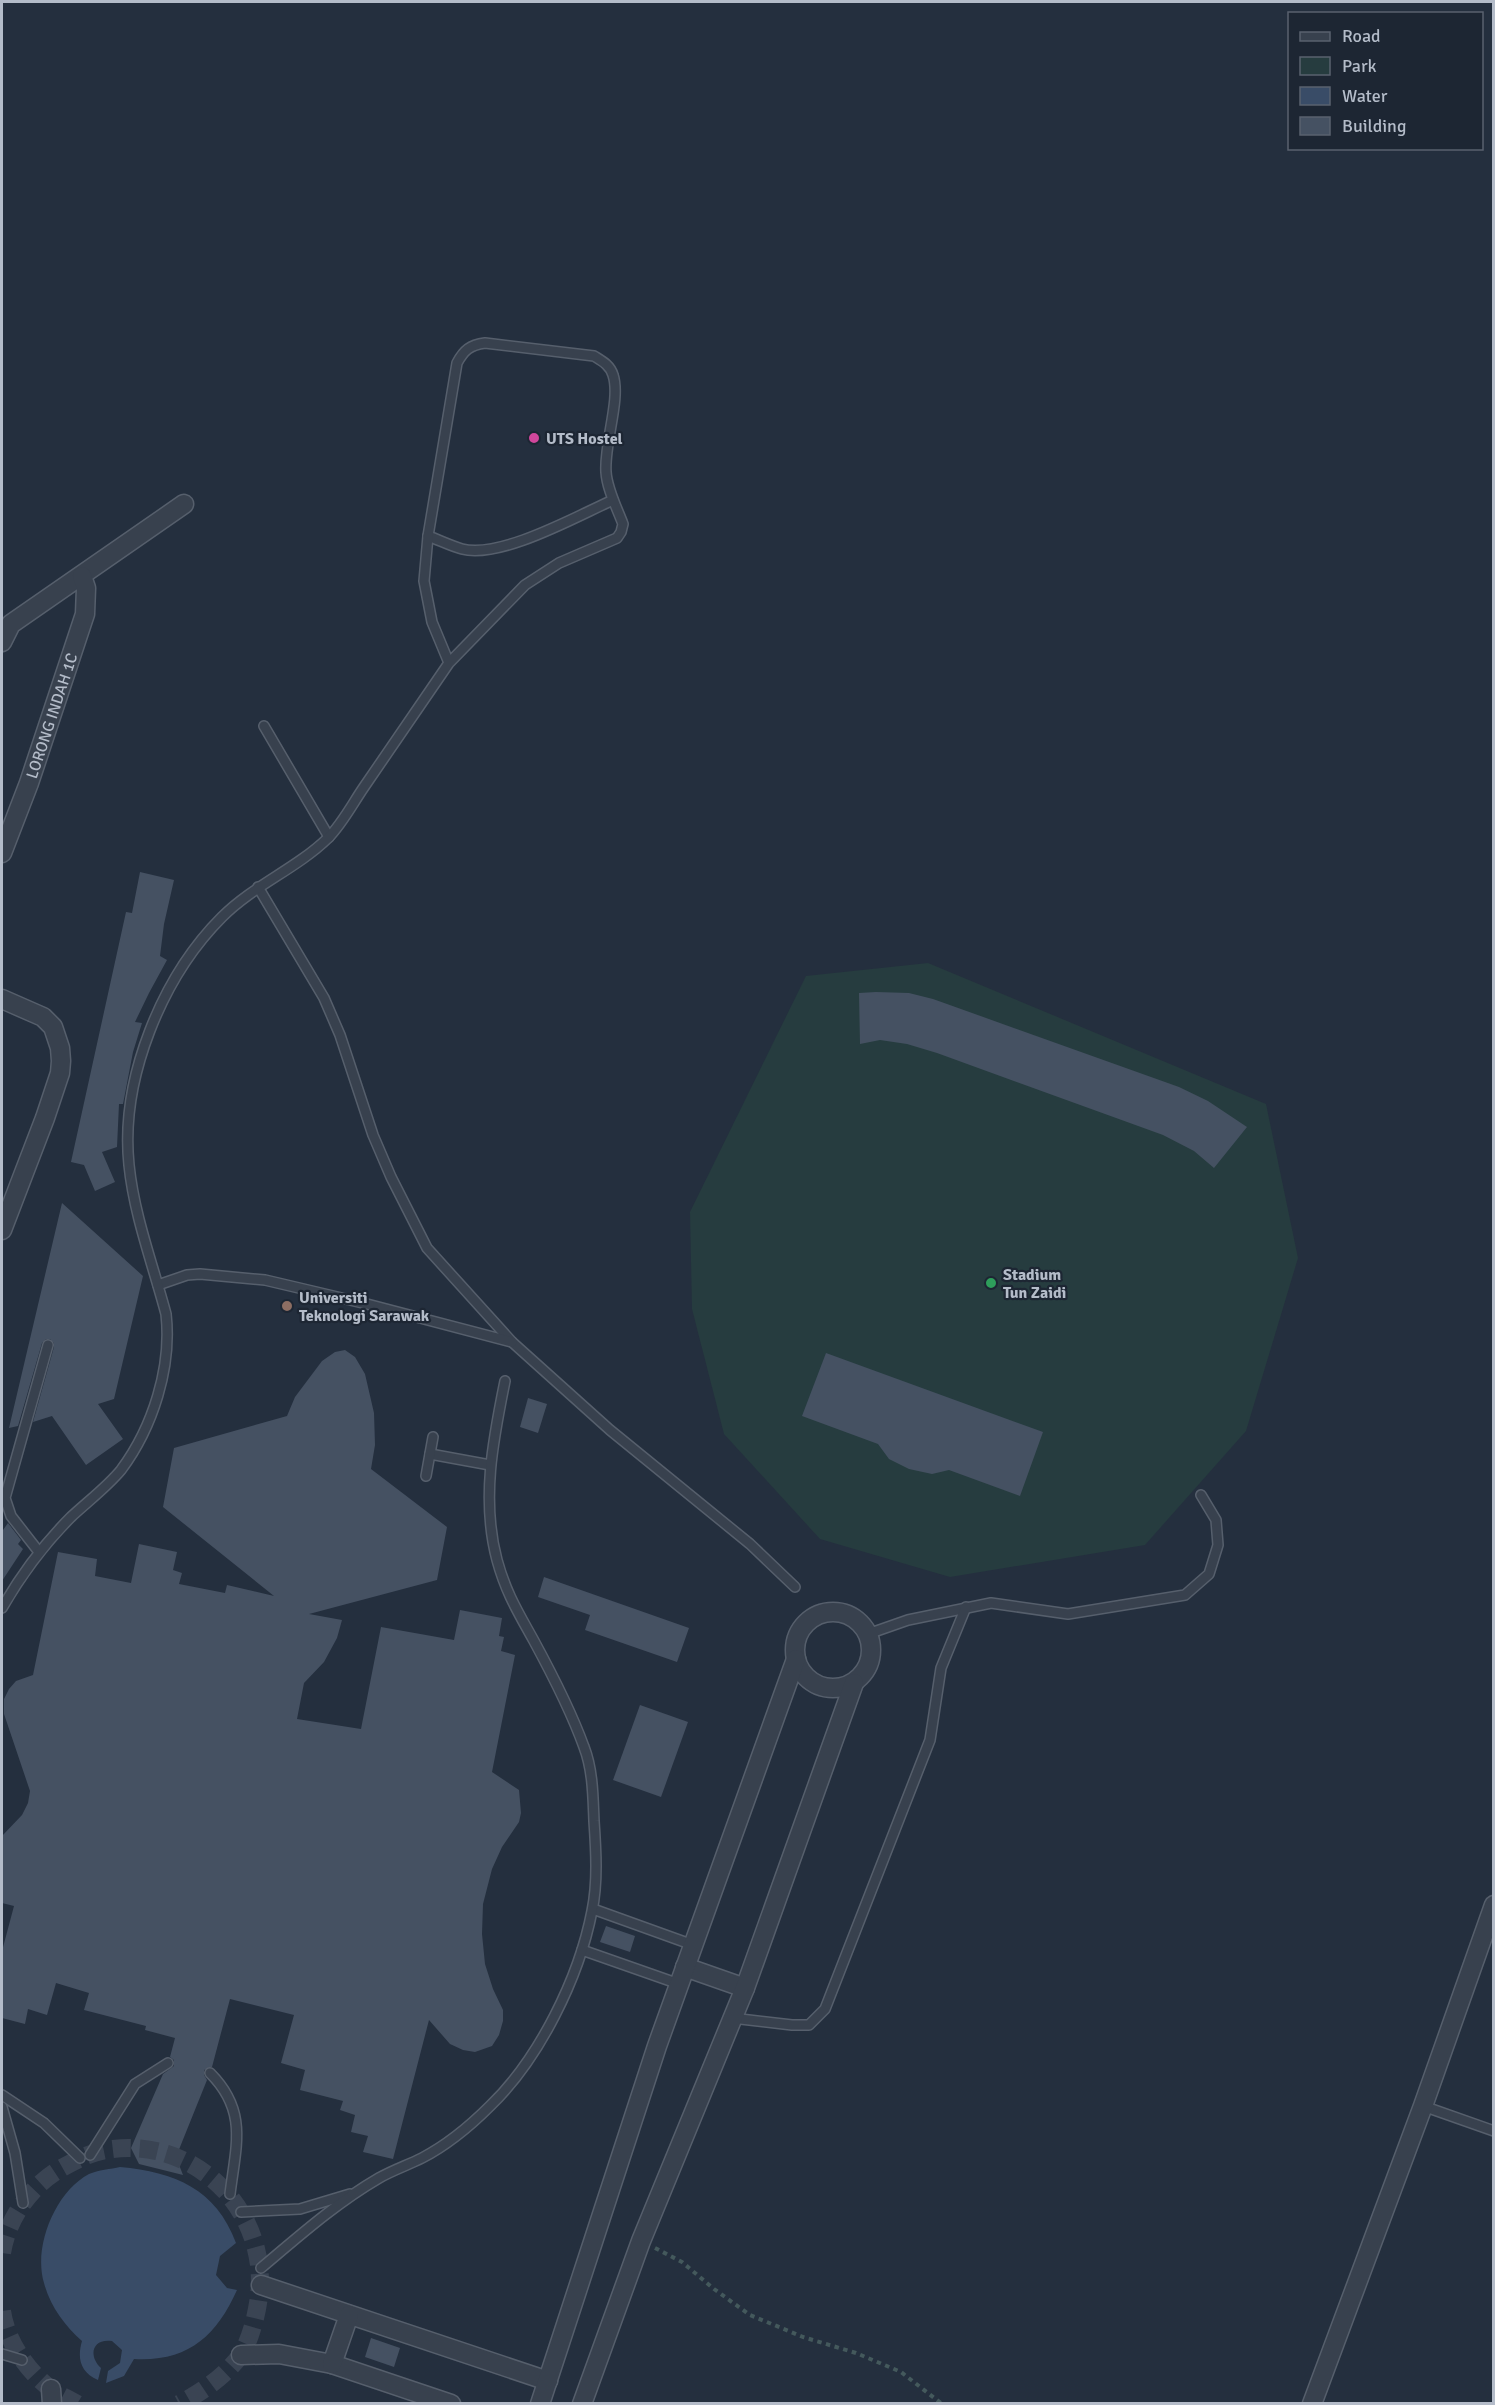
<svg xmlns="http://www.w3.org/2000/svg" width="1495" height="2405" font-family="Signika,sans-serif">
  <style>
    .green { fill: #263c3f }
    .water { fill: #394c67 }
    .building { fill: #455162 }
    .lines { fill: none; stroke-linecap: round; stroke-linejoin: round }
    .street-tunnel { stroke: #3a4453; stroke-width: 18; stroke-dasharray: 18 9; stroke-linecap: butt }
    .lane-casing { stroke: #565f6c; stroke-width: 12 }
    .street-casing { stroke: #565f6c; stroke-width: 21 }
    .path { stroke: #44595c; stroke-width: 4; stroke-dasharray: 4.5 4.5; stroke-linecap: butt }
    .lane { stroke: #38414e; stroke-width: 9 }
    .street { stroke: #38414e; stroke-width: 18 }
    .hotel-dot { fill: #d1479c; stroke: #1d2633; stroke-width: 2 }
    .leisure-dot { fill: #2e9e5b; stroke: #1d2633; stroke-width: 2 }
    .education-dot { fill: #8d6e63; stroke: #1d2633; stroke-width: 2 }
    .labels { text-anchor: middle; stroke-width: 4.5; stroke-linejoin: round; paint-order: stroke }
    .poi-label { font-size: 16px; font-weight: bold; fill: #b4bcc9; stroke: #1d2633; text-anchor: start }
    .street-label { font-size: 16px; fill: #b4bcc9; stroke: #1d2633 }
  </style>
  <rect width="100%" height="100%" fill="#242f3e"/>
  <path class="green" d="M928 963 1266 1104 1298 1258 1246 1431 1145 1545 950 1577 820 1539 724 1434 692 1309 690 1212 806 976Z"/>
  <path class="water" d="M120 2167C175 2172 216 2189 236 2243L220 2256 216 2275 227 2288 237 2290C216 2337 187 2362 134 2359L124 2376 106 2383 108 2371 120 2363 122 2350 112 2341C92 2338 88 2356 101 2368L98 2380C80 2372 77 2358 82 2341 65 2326 50 2306 44 2283 33 2247 55 2192 89 2174 98 2170 111 2169 120 2167Z"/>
  <g class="building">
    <path d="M140 872 174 880 164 924 160 956 167 960 149 993 135 1022 142 1023 133 1052 123 1104H119L117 1147 102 1152 115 1182 95 1191 84 1165 71 1162 126 912 132 913Z"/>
    <path d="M876 992 909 993 933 999 1179 1087 1208 1101 1247 1127 1214 1168 1194 1151 1163 1135 937 1053 907 1044 880 1040 860 1044 859 993Z"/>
    <path d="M62 1203 143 1276 114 1399 98 1404 123 1439 86 1465 52 1416 33 1422 54 1347V1343L50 1339H46L42 1343 18 1426 9 1428Z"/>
    <path d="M345 1350 355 1357 365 1374 374 1413 375 1445 371 1469 447 1527 437 1580 309 1614 342 1620 337 1638 324 1662 304 1683 297 1719 361 1729 381 1627 454 1640 460 1610 502 1618 499 1636 504 1637 501 1651 515 1655 492 1772 519 1790 521 1813 519 1822 502 1847 492 1869 483 1904 482 1934 485 1964 493 1989 503 2010V2021L499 2035 492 2046 475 2052 463 2050 450 2044 429 2020 393 2159 363 2152 368 2136 351 2132 355 2115 340 2110 343 2101 300 2090 305 2070 281 2063 294 2015 230 1999 212 2067 204 2070V2075L207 2080 176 2157 183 2175 139 2164 131 2148 163 2074 174 2066V2060L170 2057 175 2038 145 2030 146 2026 84 2010 89 1993 56 1983 47 2015 28 2009 25 2024 2 2018V1951L14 1906 2 1903V1836L22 1815 28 1803 30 1791 4 1714V1699L9 1689 16 1681 33 1675 58 1552 97 1559 95 1576 131 1583 139 1544 177 1552 173 1570 182 1573 179 1584 225 1593 227 1585 274 1596 163 1507 174 1448 287 1416 295 1397 322 1361 335 1352Z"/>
    <path d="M826 1353 1043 1432 1020 1496 949 1470 932 1474 909 1469 889 1459 878 1444 802 1416Z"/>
    <path d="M528 1398 547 1404 538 1433 520 1427Z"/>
    <path d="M8 1523 21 1540 18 1544 23 1549 2 1581V1528L3 1530Z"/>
    <path d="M544 1577 689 1628 677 1662 585 1630 590 1615 538 1597Z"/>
    <path d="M640 1705 688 1722 661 1797 613 1780Z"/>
    <path d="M606 1926 635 1936 630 1952 600 1942Z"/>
    <path d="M371 2338 400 2348 394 2367 365 2357Z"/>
  </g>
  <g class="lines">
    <g class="street-tunnel">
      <path d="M2 2253C7 2219 31 2186 60 2169 74 2161 89 2153 106 2150 193 2135 269 2209 259 2296 257 2314 250 2342 240 2356 224 2377 202 2392 179 2404"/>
      <path d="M2 2311C6 2341 28 2372 52 2390 59 2395 69 2399 77 2404"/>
    </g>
    <defs>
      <g id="lane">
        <path d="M428 536C439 540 451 546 462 549 501 559 577 516 613 500"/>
        <path d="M264 726 329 837"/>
        <path d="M258 887 324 998 340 1035 373 1135 391 1177 427 1248 512 1342 610 1430 750 1544 795 1587"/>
        <path d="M158 1285 187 1275 200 1274 265 1280 367 1304 512 1342"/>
        <path d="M430 1454 490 1465"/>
        <path d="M426 1476 433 1437"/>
        <path d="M39 1552 11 1516 5 1498 48 1345"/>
        <path d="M2 1608C21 1575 44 1544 71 1517 87 1502 107 1487 121 1470 153 1427 172 1367 166 1314 153 1265 134 1215 129 1165 120 1079 162 977 222 917 254 885 296 869 328 838 342 824 353 803 364 787 393 745 421 704 449 663L432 622 424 581 428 536 457 363C464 350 470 345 485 343L594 356C602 361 610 365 613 375 621 399 604 443 606 472 607 489 617 508 623 524L621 532 617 538 559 563 525 585 449 663"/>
        <path d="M868 1634 908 1620 991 1603 1068 1614 1185 1595 1209 1574 1218 1545 1216 1520 1201 1495"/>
        <path d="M593 1909 693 1945"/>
        <path d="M582 1950 679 1984"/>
        <path d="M732 2018 792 2025H809L825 2009 930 1740 941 1668 966 1607"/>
        <path d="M210 2073C248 2111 236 2145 230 2194"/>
        <path d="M2 2095 44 2123 80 2158"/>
        <path d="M1423 2106 1494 2131"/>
        <path d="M2 2107 15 2153 23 2203"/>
        <path d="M90 2155 135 2084 168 2063"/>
        <path d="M241 2212 300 2209 350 2194"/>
        <path d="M261 2268C299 2236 336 2203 379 2178 393 2170 408 2165 422 2158 447 2145 470 2126 490 2106 539 2059 579 1978 592 1911 598 1882 596 1850 594 1821 593 1797 593 1770 584 1747 571 1711 553 1676 534 1641 518 1612 506 1593 497 1560 481 1500 493 1440 505 1381"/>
        <path d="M2 2354 22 2360"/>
      </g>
      <g id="street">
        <path d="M2 642 11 624 184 504"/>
        <path id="s1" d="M2 853 29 783 85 614 86 588 82 576"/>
        <path d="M2 999 43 1017 53 1027 60 1048 61 1061 60 1073 45 1118 2 1230"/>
        <circle cx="833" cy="1650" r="38"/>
        <path d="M685 1967 745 1988"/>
        <path d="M261 2285 548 2381"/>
        <path d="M241 2355 279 2354 332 2364 451 2404"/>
        <path d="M332 2364 349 2315"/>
        <path d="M51 2389 52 2404"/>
        <path d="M540 2404 657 2046 796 1659"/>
        <path d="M582 2404 641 2241 745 1988 854 1683"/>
        <path d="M1312 2404 1423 2106 1494 1905"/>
      </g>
    </defs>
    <use href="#lane" class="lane-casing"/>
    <use href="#street" class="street-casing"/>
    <path class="path" d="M655 2248 682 2262 714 2289 750 2315 803 2337 856 2353 901 2372 942 2404"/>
    <use href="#lane" class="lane"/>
    <use href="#street" class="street"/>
  </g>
  <circle class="hotel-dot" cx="534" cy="438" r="6"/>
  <circle class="leisure-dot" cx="991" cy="1283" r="6"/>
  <circle class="education-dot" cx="287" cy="1306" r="6"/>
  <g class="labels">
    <g class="poi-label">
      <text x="546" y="444">UTS Hostel</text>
      <text x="1003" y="1280">Stadium<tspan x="1003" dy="18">Tun Zaidi</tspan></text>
      <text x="299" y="1303">Universiti<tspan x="299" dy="18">Teknologi Sarawak</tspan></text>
    </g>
    <g class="street-label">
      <text dy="6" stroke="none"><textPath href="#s1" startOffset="146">LORONG INDAH 1C</textPath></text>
    </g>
  </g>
  <rect width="1495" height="2405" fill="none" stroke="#b4bcc9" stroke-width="6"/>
  <rect x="1288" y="12" width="195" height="138" fill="#1d2633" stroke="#59626f" stroke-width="1.5"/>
  <rect x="1300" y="32" width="30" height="9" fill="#38414e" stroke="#59626f" stroke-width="1.5"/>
  <text x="1342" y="42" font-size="18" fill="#b4bcc9">Road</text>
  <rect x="1300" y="57" width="30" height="18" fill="#263c3f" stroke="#59626f" stroke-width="1.5"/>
  <text x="1342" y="72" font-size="18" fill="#b4bcc9">Park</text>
  <rect x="1300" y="87" width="30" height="18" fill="#394c67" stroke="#59626f" stroke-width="1.5"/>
  <text x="1342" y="102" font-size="18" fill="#b4bcc9">Water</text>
  <rect x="1300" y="117" width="30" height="18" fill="#455162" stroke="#59626f" stroke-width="1.5"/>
  <text x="1342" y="132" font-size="18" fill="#b4bcc9">Building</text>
</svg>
